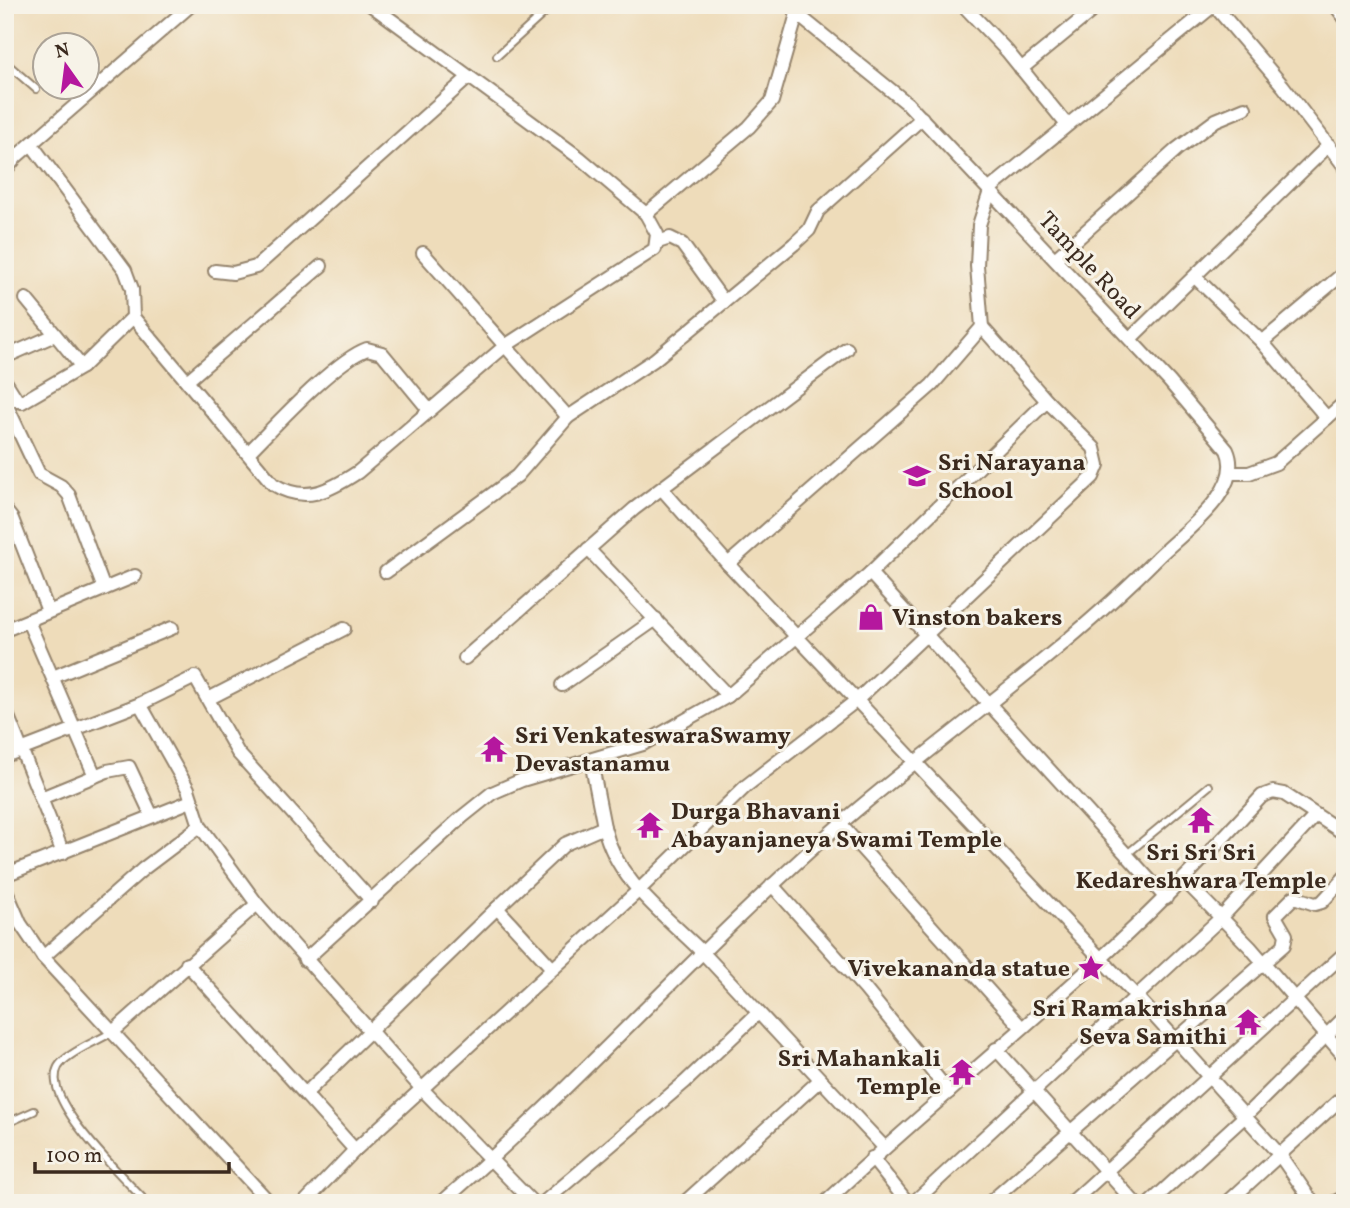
<svg xmlns="http://www.w3.org/2000/svg" width="1350" height="1208" font-family="Vollkorn,serif">
  <style>
    .lines { fill: none; stroke-linecap: round; stroke-linejoin: round }
    .service-casing { stroke: #94836c; stroke-width: 10 }
    .minor-casing { stroke: #94836c; stroke-width: 16 }
    .service { stroke: #fff; stroke-width: 6 }
    .minor { stroke: #fff; stroke-width: 12 }
    .labels { text-anchor: middle; stroke-width: 6; stroke-linejoin: round; paint-order: stroke }
    .street-label { font-size: 24px; fill: #3b2a1e; stroke: #f7f3e8 }
    .poi-label { font-size: 24px; font-weight: bold; fill: #3b2a1e; stroke: #f7f3e8; text-anchor: start }
  </style>
  <rect width="100%" height="100%" fill="#f7f3e8"/>
  <filter id="ink" filterUnits="userSpaceOnUse"><feTurbulence type="fractalNoise" baseFrequency=".0143" numOctaves="2"/><feDisplacementMap in="SourceGraphic" scale="14" xChannelSelector="R" yChannelSelector="G"/><feConvolveMatrix kernelMatrix="1 2 1 2 8 2 1 2 1" color-interpolation-filters="sRGB"/></filter>
  <filter id="wash" filterUnits="userSpaceOnUse"><feTurbulence type="fractalNoise" baseFrequency=".00686" numOctaves="4" result="noise"/><feDisplacementMap in="SourceGraphic" scale="28" xChannelSelector="R" yChannelSelector="G"/><feGaussianBlur stdDeviation="1.57" result="paint"/><feColorMatrix in="noise" values="0 0 0 0 0 0 0 0 0 0 0 0 0 0 0 0 0 1.4 0 .05"/><feComposite in="paint" operator="in"/></filter>
  <g filter="url(#wash)">
    <rect width="100%" height="100%" fill="#eedcba"/>
  </g>
  <g filter="url(#ink)">
    <g class="lines">
      <defs>
        <g id="service">
          <path d="M497 56 553 5"/>
          <path d="M5 62 36 89"/>
          <path d="M1127 854 1209 786"/>
          <path d="M114 1031C98 1041 75 1049 62 1062 30 1092 127 1180 147 1203"/>
          <path d="M5 1124 34 1111"/>
        </g>
        <g id="minor">
          <path d="M963 5 1007 51 1067 125"/>
          <path d="M1214 5 991 188 979 225 977 266 982 327 932 385 728 564 1137 997 1279 1154 1313 1203"/>
          <path d="M1214 5 1283 86 1345 167"/>
          <path d="M1335 5 1345 18"/>
          <path d="M1021 69 1099 5"/>
          <path d="M32 145 125 270 132 289 133 317 82 367"/>
          <path d="M5 171 16 157 191 5"/>
          <path d="M646 214 749 127 772 101 797 14"/>
          <path d="M658 242 670 238 682 244 724 302"/>
          <path d="M423 253 568 417 654 360 794 244 809 230 818 211 922 118"/>
          <path d="M1055 259 1177 149 1216 120 1245 108"/>
          <path d="M215 271 233 273 256 267 469 77"/>
          <path d="M1195 277 1262 342 1327 418"/>
          <path d="M133 317 273 484C305 504 329 491 358 472L505 346 655 249 657 234 646 214 580 158 371 5"/>
          <path d="M1130 339 1329 145"/>
          <path d="M1262 342 1345 272"/>
          <path d="M5 357 55 335"/>
          <path d="M5 381 17 400 22 402 82 367 26 299"/>
          <path d="M187 381 321 266"/>
          <path d="M6 404 39 474 61 486 69 495 104 589"/>
          <path d="M248 453C274 427 334 361 367 349L382 353 429 410"/>
          <path d="M1232 473H1249L1276 463 1345 402"/>
          <path d="M662 489 728 564"/>
          <path d="M5 510 12 519 48 611"/>
          <path d="M588 549 728 696"/>
          <path d="M386 572 517 476 568 417"/>
          <path d="M870 573 1166 898"/>
          <path d="M28 621 95 776"/>
          <path d="M5 630 135 576"/>
          <path d="M465 658 634 509 847 349"/>
          <path d="M53 677 172 628"/>
          <path d="M562 685 656 619"/>
          <path d="M210 698 344 629"/>
          <path d="M140 704 188 789 200 826 257 904 422 1089 533 1203"/>
          <path d="M5 709 63 853"/>
          <path d="M5 756 140 704 195 677 238 753 372 901"/>
          <path d="M591 761 604 827"/>
          <path d="M41 798 107 771 129 767 152 816"/>
          <path d="M840 824 1022 1028"/>
          <path d="M5 875 191 801"/>
          <path d="M1184 880 1250 947 1345 1057"/>
          <path d="M772 885 865 989 949 1092"/>
          <path d="M5 888 20 923 43 957 270 1203"/>
          <path d="M497 908 565 844 604 827C617 883 667 916 705 955 765 1019 824 1084 884 1147"/>
          <path d="M43 957 143 869 200 826"/>
          <path d="M305 960 462 817 492 793 522 780 643 744 728 696 870 573 1047 401"/>
          <path d="M187 964 305 1094"/>
          <path d="M114 1031 257 904"/>
          <path d="M996 1049 1135 1203"/>
          <path d="M355 1150 305 1094 497 908 552 968"/>
          <path d="M872 1158 908 1203"/>
          <path d="M304 1203 355 1150 638 891 746 786 857 700 1093 477 1098 465 1094 448 1047 401 982 327"/>
          <path d="M441 1203C580 1083 701 945 839 825 943 735 1060 656 1157 558 1183 532 1245 490 1227 450L1169 381 908 104 797 14 791 5"/>
          <path d="M543 1203 685 1082 758 1013"/>
          <path d="M684 1203 820 1080"/>
          <path d="M825 1203C911 1122 1002 1048 1089 969 1150 915 1207 856 1262 796L1273 792 1284 794 1345 834"/>
          <path d="M913 1203 1222 917 1316 815"/>
          <path d="M989 1203 1284 945 1286 935 1275 916 1294 897 1315 904 1322 902 1345 877"/>
          <path d="M1071 1203 1345 953"/>
          <path d="M1150 1203 1244 1117 1345 1017"/>
          <path d="M1227 1203 1345 1095"/>
          <path d="M1333 1203 1345 1197"/>
        </g>
      </defs>
      <use href="#service" class="service-casing"/>
      <use href="#minor" class="minor-casing"/>
      <use href="#service" class="service"/>
      <use href="#minor" class="minor"/>
    </g>
  </g>
  <defs>
    <symbol id="school-bare" viewBox="-9 -9 18 18"><path d="M0-5L7-2L0 1L-7-2ZM-4 1L0 2.5L4 1V4Q0 6-4 4Z" fill="#b5179e" stroke="#f7f3e8" stroke-width="2.5" paint-order="stroke"/></symbol>
    <symbol id="shop-bare" viewBox="-9 -9 18 18"><path d="M-5-2.5h2.3a2.7 3.5 0 0 1 5.4 0H5L5.5 6h-11ZM-1.5-2.5h3a1.5 2.3 0 0 0-3 0Z" fill="#b5179e" stroke="#f7f3e8" stroke-width="2.5" paint-order="stroke"/></symbol>
    <symbol id="temple-bare" viewBox="-9 -9 18 18"><path d="M0-6L5-2H3V0L6.5 2.5H4V6H1.5V3h-3V6H-4V2.5H-6.5L-3 0V-2H-5Z" fill="#b5179e" stroke="#f7f3e8" stroke-width="2.5" paint-order="stroke"/></symbol>
    <symbol id="sight-bare" viewBox="-9 -9 18 18"><path d="M0-6L1.8-2.2L6-1.7L2.9 1.2L3.7 5.4L0 3.3L-3.7 5.4L-2.9 1.2L-6-1.7L-1.8-2.2Z" fill="#b5179e" stroke="#f7f3e8" stroke-width="2.5" paint-order="stroke"/></symbol>
  </defs>
  <g fill-rule="evenodd">
    <use href="#school-bare" x="898" y="457" width="38" height="38"/>
    <use href="#shop-bare" x="852" y="598" width="38" height="38"/>
    <use href="#temple-bare" x="475" y="730" width="38" height="38"/>
    <use href="#temple-bare" x="1182" y="801" width="38" height="38"/>
    <use href="#temple-bare" x="631" y="806" width="38" height="38"/>
    <use href="#sight-bare" x="1072" y="949" width="38" height="38"/>
    <use href="#temple-bare" x="1229" y="1003" width="38" height="38"/>
    <use href="#temple-bare" x="943" y="1053" width="38" height="38"/>
  </g>
  <g class="labels">
    <g class="street-label">
      <text transform="translate(1090 265) rotate(47)" y="8">Tample Road</text>
    </g>
    <g class="poi-label">
      <text x="938" y="470">Sri Narayana<tspan x="938" dy="28">School</tspan></text>
      <text x="892" y="625">Vinston bakers</text>
      <text x="515" y="743">Sri VenkateswaraSwamy<tspan x="515" dy="28">Devastanamu</tspan></text>
      <text x="671" y="819">Durga Bhavani<tspan x="671" dy="28">Abayanjaneya Swami Temple</tspan></text>
      <text x="1201" y="860" text-anchor="middle">Sri Sri Sri<tspan x="1201" dy="28">Kedareshwara Temple</tspan></text>
      <text x="1070" y="976" text-anchor="end">Vivekananda statue</text>
      <text x="1227" y="1016" text-anchor="end">Sri Ramakrishna<tspan x="1227" dy="28">Seva Samithi</tspan></text>
      <text x="941" y="1066" text-anchor="end">Sri Mahankali<tspan x="941" dy="28">Temple</tspan></text>
    </g>
  </g>
  <rect width="1350" height="1208" fill="none" stroke="#f7f3e8" stroke-width="28"/>
  <g transform="translate(66 66) rotate(346)"><circle r="33" fill="#f7f3e8" stroke="#aca397" stroke-width="2"/>
  <path d="M0-5L12 26L0 18L-12 26Z" fill="#b5179e"/>
  <text y="-10" font-size="19" font-weight="bold" text-anchor="middle" fill="#3b2a1e">N</text>
  </g>
  <path d="M35 1162v10h194v-10" fill="none" stroke="#3b2a1e" stroke-width="3.5"/>
  <text x="46" y="1162" font-size="21" fill="#3b2a1e" stroke="#f7f3e8" stroke-width="5" paint-order="stroke">100 m</text>
</svg>
